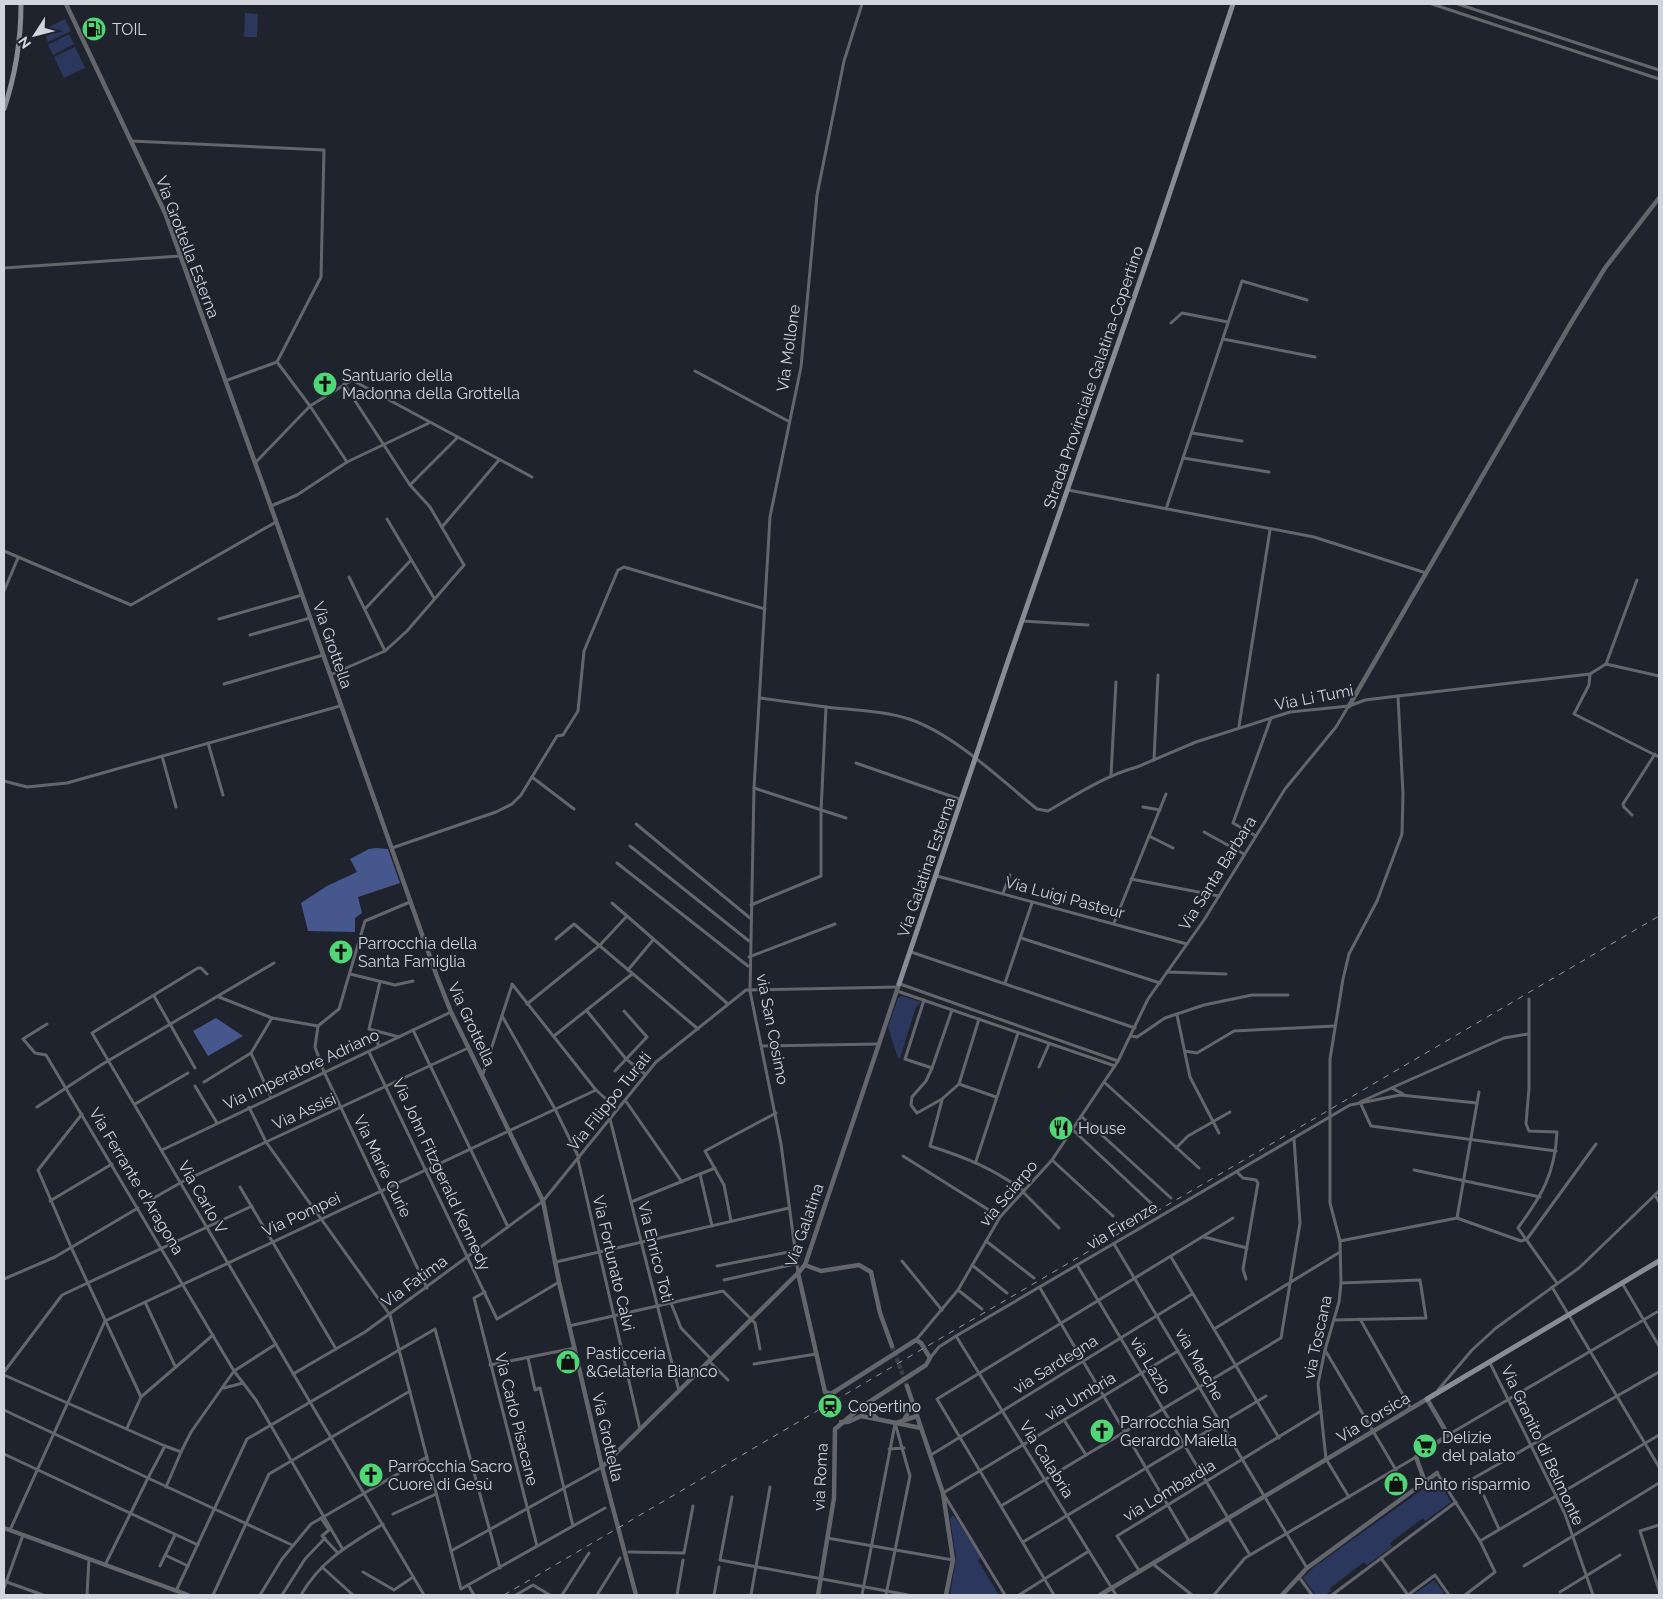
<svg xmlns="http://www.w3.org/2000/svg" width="1663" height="1599" font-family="Raleway,sans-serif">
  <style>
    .green { fill: #2b375d }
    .forest { fill: #46578e }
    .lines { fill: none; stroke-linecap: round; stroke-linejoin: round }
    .tertiary-tunnel { stroke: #3a3e48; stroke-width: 4.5; stroke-dasharray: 4.5 2; stroke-linecap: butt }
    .minor { stroke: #64666c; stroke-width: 3 }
    .tertiary { stroke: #64666c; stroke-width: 4.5 }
    .secondary { stroke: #898c96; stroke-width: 5 }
    .rail { stroke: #91959e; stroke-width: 1; stroke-dasharray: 6 6; stroke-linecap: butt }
    .labels { text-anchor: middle; stroke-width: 4; stroke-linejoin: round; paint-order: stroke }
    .poi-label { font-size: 16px; fill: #d1d4dc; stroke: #1f232e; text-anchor: start }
    .street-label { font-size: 16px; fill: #d1d4dc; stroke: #1f232e }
  </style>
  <rect width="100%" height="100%" fill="#1f232e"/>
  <g class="green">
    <path d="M245 13 258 14 257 37H244Z"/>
    <path d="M65 19 71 31 48 42 43 30Z"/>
    <path d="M69 34 74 44 53 55 48 45Z"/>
    <path d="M75 47 85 68 64 78 54 57Z"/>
    <path d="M902 996 921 1002 916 1007 900 1058H898L888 1027 898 998Z"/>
    <path d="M1437 1479 1451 1502 1425 1521 1423 1518 1390 1543 1392 1547 1367 1565 1364 1562 1330 1588 1331 1591 1325 1595H1316L1303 1578 1314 1567Z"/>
    <path d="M952 1516H954L981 1557 978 1561 999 1595H950L956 1558 950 1519Z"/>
    <path d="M1434 1580 1444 1593 1440 1595H1413Z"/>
  </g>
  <g class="forest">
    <path d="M376 848 388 849 400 883 358 897 362 913 355 918V932L308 931 301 903 327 886 357 872 350 859 369 849Z"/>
    <path d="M216 1018 243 1036 208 1056 193 1031Z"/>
  </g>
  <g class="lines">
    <path class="tertiary-tunnel" d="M892 1346 907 1386"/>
    <g class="minor">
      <path d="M1432 4 1659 79"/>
      <path d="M1458 4 1659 70"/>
      <path d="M131 141 324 150 321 277 277 362 225 381"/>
      <path d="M4 268 180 256"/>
      <path d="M1171 323 1182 313 1228 322"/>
      <path d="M1223 339 1315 357"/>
      <path d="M277 362 310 406 352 380 532 477"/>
      <path d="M695 371 788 421"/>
      <path d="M1192 433 1242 441"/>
      <path d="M1183 458 1269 472"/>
      <path d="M255 463 310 406 347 462"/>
      <path d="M410 485 458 437"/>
      <path d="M1068 490 1314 537 1426 573"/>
      <path d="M271 506 297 495 347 462 429 423"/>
      <path d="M1166 509 1242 281 1307 300"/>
      <path d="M387 519 434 598"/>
      <path d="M442 527 499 460"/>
      <path d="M4 551 131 605 276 522"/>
      <path d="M349 577 385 651"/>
      <path d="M4 591 18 558"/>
      <path d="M365 609 411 560"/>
      <path d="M219 619 302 595"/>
      <path d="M1022 621 1088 625"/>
      <path d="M250 635 310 618"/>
      <path d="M1606 664 1637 580"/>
      <path d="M1590 674 1589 685 1574 714 1659 757"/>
      <path d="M330 675 385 651 407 631 464 565 430 507 410 485 344 384"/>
      <path d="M224 684 323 655"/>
      <path d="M760 698 826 707"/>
      <path d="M1239 726 1270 530"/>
      <path d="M208 743 223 795"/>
      <path d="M162 756 176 807"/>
      <path d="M1154 760 1158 675"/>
      <path d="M856 763 962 800"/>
      <path d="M1111 775 1116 682"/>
      <path d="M532 777 574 809"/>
      <path d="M4 781 27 787 67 783 340 706"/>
      <path d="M754 788 846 818"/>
      <path d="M1143 807 1160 810"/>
      <path d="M1632 815 1624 807 1623 804 1655 754"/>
      <path d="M636 824 750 918"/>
      <path d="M1204 832 1244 854"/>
      <path d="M1149 836 1173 848"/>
      <path d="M1256 836 1233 823 1271 718"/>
      <path d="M630 846 749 941"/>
      <path d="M392 848 496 812 512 804 521 795 557 736 563 735 578 711 584 651 618 570 624 567 765 609"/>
      <path d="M617 863 748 966"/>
      <path d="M937 876 1187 944"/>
      <path d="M1131 879 1219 896"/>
      <path d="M1003 893 1010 875"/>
      <path d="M612 903 728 1004"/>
      <path d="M751 905 821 876V811L826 707C852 710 885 711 909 719 954 734 1000 779 1037 809L1048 811C1078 794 1104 776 1137 767L1196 742 1290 712 1349 706 1365 700 1398 696 1590 674 1606 664 1659 676"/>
      <path d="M1114 923 1166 794"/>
      <path d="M1021 938 1160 983"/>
      <path d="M556 939 574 924 698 1029"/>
      <path d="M911 952 1135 1028"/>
      <path d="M749 957 835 924"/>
      <path d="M628 970 653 940"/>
      <path d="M1167 972 1226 974"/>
      <path d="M207 974 201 968H198L92 1033 424 1595"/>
      <path d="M350 974 395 985 413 981"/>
      <path d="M380 982 369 1029 399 1037"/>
      <path d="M1005 983 1032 903"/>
      <path d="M512 984 596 1090 617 1109"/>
      <path d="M900 984 1118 1061"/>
      <path d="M897 991 1115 1066"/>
      <path d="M154 996 195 1068"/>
      <path d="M219 997 272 1018 318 1026 339 1009 365 921 410 902"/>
      <path d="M1529 999V1088L1526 1124 1529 1131 1557 1132C1555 1174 1542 1195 1518 1228L1557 1283"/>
      <path d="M924 1000 905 1059 932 1068"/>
      <path d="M527 1004 600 945 627 916"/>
      <path d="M952 1010 932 1068 926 1081 912 1097 911 1105 917 1113 942 1099 959 1084 979 1019"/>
      <path d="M587 1011 626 1059 645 1074"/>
      <path d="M1177 1015 1190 1077 1219 1133"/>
      <path d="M502 1016 555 1109 579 1158"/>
      <path d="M47 1024 23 1039 35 1053 46 1055 234 1371 256 1400 342 1548"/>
      <path d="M318 1026 315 1047 324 1072 427 1288"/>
      <path d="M413 1030 508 1227"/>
      <path d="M1528 1034 1504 1038 1360 1102 1371 1126 1556 1151"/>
      <path d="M554 1036 632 974"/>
      <path d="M1131 1036 1137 1037 1165 1018 1204 1005 1252 995H1288"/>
      <path d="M762 1046 878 1044"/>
      <path d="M378 1047V1031"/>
      <path d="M1185 1051 1197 1053 1234 1031 1335 1026"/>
      <path d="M369 1052 497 1319 559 1282"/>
      <path d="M251 1053 271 1097"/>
      <path d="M1039 1067 1049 1044"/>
      <path d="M615 1071 647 1037 624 1011"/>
      <path d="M482 1077 512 985"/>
      <path d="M204 1082 251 1053 272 1018"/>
      <path d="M1104 1082 1199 1168"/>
      <path d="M959 1084 996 1097"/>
      <path d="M195 1086 217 1123"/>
      <path d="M1392 1088 1403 1094"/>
      <path d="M267 1090 321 1064"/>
      <path d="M625 1100 682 1182"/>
      <path d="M942 1100 930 1146C967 1158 992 1168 1024 1191"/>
      <path d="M135 1104 188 1073"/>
      <path d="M37 1107 101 1065 274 963"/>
      <path d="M249 1107 266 1142 390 1315 461 1589 468 1585 474 1595"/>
      <path d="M82 1114 38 1170 71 1247 141 1397"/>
      <path d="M1081 1116 1171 1198"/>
      <path d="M610 1119 679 1391"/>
      <path d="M1072 1129 1152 1204"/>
      <path d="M1176 1148 1188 1136 1230 1112"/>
      <path d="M162 1150 451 1012"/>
      <path d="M903 1156 1000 1217"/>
      <path d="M578 1160 640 1429"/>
      <path d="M1052 1160 1113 1216"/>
      <path d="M976 1161 1018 1033"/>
      <path d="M1414 1170 1540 1197"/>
      <path d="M1237 1172 1243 1178 1256 1180 1258 1183 1243 1269 1246 1279"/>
      <path d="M700 1174 712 1226"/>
      <path d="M240 1187 336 1349"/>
      <path d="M1023 1192 1059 1228"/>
      <path d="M1655 1195 1659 1202"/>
      <path d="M152 1199 180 1183 266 1142 468 1048"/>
      <path d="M50 1201 112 1164"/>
      <path d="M631 1202 715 1168"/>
      <path d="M1457 1218 1479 1092"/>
      <path d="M731 1221 724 1185 705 1151 776 1113"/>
      <path d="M1204 1237 1247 1248"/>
      <path d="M986 1241 1034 1278"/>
      <path d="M1340 1241 1457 1218 1521 1241 1527 1239 1596 1144"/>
      <path d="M1114 1244 1307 1568"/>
      <path d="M1171 1257 1279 1438"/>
      <path d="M902 1261 942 1310"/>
      <path d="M556 1262 789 1208"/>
      <path d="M972 1265 1007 1293"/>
      <path d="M1077 1265 1250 1555"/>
      <path d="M717 1266 794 1251"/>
      <path d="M798 1272 781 1144 750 991 754 788 770 517 801 367 817 195 844 61 862 4"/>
      <path d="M4 1279 55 1257 138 1208"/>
      <path d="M724 1280 795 1264"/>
      <path d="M1622 1283 1659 1346"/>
      <path d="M1552 1287 1659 1467"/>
      <path d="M1040 1288 1189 1541"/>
      <path d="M958 1290 982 1309"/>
      <path d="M485 1292 474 1298 537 1546"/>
      <path d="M145 1302 175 1366"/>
      <path d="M671 1303 681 1328 711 1359"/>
      <path d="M1360 1319 1411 1409"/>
      <path d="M1334 1320 1426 1318 1420 1280 1341 1283"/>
      <path d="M569 1326 723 1291 755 1323 760 1349"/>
      <path d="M1214 1329 1340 1252"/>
      <path d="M956 1336 1116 1595"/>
      <path d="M916 1340 958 1290 1000 1217 1052 1160 1118 1061 1148 999 1204 920 1285 789 1336 727 1348 707"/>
      <path d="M1325 1350 1396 1470"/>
      <path d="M528 1358 535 1390 540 1388 573 1526"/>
      <path d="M930 1358 939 1347 956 1336 1350 1105 1400 1095 1477 1103"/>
      <path d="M710 1362 728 1380"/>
      <path d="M1490 1363 1565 1514 1593 1595"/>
      <path d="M754 1364 816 1354"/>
      <path d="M490 1365 575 1348"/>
      <path d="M4 1372 62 1295 252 1206"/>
      <path d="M293 1374 365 1332 543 1201 656 1062 746 990 898 987"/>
      <path d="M4 1375 165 1446"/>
      <path d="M224 1388 243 1383"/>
      <path d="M1438 1390 1472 1350 1496 1328 1579 1268 1659 1191"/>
      <path d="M4 1410 148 1478 105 1565"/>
      <path d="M1064 1420 1086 1455"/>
      <path d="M127 1428 141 1397 213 1335"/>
      <path d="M1448 1435 1657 1312"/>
      <path d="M889 1449 904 1448"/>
      <path d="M181 1452 191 1432 234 1371 276 1344"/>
      <path d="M4 1454 198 1545"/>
      <path d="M931 1455 1192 1294"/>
      <path d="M1437 1473 1480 1541 1495 1572 1465 1595"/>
      <path d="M1474 1478 1659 1372"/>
      <path d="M166 1487 181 1452 165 1446 148 1478C196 1500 244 1523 292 1545"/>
      <path d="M1484 1496 1499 1529"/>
      <path d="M732 1497 720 1560 908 1595"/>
      <path d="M1349 1497 1326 1459 1318 1384 1325 1350 1339 1302 1341 1283 1340 1241 1330 1203V1059L1343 979 1349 954 1377 901 1402 834 1403 794 1398 696"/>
      <path d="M1001 1506 1281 1338 1300 1223 1294 1139"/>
      <path d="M393 1514 436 1494"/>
      <path d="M321 1518 329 1530 322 1536 337 1552"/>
      <path d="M1659 1525 1640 1531 1659 1590"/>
      <path d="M10 1530 105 1321 596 1090"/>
      <path d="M827 1538 953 1560"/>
      <path d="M1480 1541 1659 1435"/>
      <path d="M1023 1542 1266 1396"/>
      <path d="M451 1551 602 1467"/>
      <path d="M629 1552 684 1553 693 1506"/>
      <path d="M165 1555 188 1566"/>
      <path d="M1381 1558 1408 1595"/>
      <path d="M1153 1564 1192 1595"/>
      <path d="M160 1566 175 1535"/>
      <path d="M1524 1566 1659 1483"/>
      <path d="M322 1567 353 1595"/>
      <path d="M363 1572 394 1590 413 1577"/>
      <path d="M1140 1572 1117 1536 1321 1411"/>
      <path d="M1299 1577 1312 1595"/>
      <path d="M4 1581 43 1595"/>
      <path d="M468 1585 605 1508"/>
      <path d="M4 1588 23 1535"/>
      <path d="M176 1591 247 1439 435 1329 500 1568"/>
      <path d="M1560 1592 1620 1555"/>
      <path d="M87 1595 89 1559"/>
      <path d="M213 1595 269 1474 410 1391"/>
      <path d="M260 1595 282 1559 311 1524 427 1457"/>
      <path d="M282 1595 305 1559 325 1538"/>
      <path d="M301 1595C320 1561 350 1544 383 1524"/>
      <path d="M516 1595 533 1585 550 1595"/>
      <path d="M562 1595 589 1553"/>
      <path d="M597 1595 620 1558"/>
      <path d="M677 1595 683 1560"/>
      <path d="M714 1595 719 1567"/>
      <path d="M751 1595 770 1487"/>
      <path d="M862 1595 895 1424"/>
      <path d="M886 1595 910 1476 895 1423"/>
      <path d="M1005 1595 943 1493 1178 1351"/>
      <path d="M1019 1595 1089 1551"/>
      <path d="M1054 1595 937 1399 1233 1218"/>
      <path d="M1214 1595 1245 1558 1416 1457"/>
      <path d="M1332 1595 1456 1502"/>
      <path d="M1408 1595 1435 1575 1449 1595"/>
    </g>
    <g class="tertiary">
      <path d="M66 4 165 213 276 521 436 974 451 1012 543 1201 559 1282 602 1467 636 1595"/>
      <path d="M1349 706 1571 323 1605 268 1659 198"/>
      <path d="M805 1265 821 1271 859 1265 871 1272 880 1313 892 1346"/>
      <path d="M907 1386 943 1493 953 1560 946 1595"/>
      <path d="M870 1402V1413L876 1417"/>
      <path d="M905 1418 913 1404"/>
      <path d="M841 1422H848L861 1416 921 1428"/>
      <path d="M896 1423 917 1416"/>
      <path d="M602 1467 798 1273"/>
      <path d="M4 1528 188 1595"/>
      <path d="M818 1595 834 1498 835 1429 860 1408 926 1365 930 1358 921 1343 916 1340 831 1394 825 1392 798 1273 805 1265 899 984"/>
      <path d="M1100 1595 1427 1399 1448 1435 1416 1457 1425 1482"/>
      <path d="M1282 1595 1307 1568 1437 1473"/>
    </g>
    <g class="secondary">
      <path d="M4 109C15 76 21 39 21 4"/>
      <path d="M899 984 1008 661 1154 240 1233 4"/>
      <path d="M1427 1399 1659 1261"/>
    </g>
    <path class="rail" d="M504 1595 1659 916"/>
  </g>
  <defs>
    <symbol id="fuel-disc" viewBox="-11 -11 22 22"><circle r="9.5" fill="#50d674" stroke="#1f232e"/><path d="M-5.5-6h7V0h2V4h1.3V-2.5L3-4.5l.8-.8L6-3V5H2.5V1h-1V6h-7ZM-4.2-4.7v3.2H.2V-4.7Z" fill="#111"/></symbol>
    <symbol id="church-disc" viewBox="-11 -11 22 22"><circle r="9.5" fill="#50d674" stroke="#1f232e"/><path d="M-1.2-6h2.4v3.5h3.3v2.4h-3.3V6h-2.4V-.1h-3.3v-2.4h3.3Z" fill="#111"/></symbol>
    <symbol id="restaurant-disc" viewBox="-11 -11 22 22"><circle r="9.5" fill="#50d674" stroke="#1f232e"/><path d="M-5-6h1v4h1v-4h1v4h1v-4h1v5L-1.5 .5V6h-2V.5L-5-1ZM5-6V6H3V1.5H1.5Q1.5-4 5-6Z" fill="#111"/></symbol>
    <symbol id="shop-disc" viewBox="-11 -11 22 22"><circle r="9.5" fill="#50d674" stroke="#1f232e"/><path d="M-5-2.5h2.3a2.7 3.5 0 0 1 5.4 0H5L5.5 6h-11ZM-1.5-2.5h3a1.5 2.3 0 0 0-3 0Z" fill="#111"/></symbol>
    <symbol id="station-disc" viewBox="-11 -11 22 22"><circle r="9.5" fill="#50d674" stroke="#1f232e"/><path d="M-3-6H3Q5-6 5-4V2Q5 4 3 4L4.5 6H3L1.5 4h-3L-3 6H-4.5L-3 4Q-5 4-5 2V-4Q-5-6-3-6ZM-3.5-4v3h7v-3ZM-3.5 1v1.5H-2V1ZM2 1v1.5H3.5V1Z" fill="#111"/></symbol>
    <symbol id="supermarket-disc" viewBox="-11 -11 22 22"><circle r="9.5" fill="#50d674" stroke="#1f232e"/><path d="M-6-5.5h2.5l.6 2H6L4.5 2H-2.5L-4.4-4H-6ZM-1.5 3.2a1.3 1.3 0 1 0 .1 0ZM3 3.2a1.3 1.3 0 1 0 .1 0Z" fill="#111"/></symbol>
  </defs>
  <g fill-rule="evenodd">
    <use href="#fuel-disc" x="80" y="15" width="28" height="28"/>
    <use href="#church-disc" x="311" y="370" width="28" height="28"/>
    <use href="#church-disc" x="327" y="938" width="28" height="28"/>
    <use href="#restaurant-disc" x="1047" y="1114" width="28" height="28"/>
    <use href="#shop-disc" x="554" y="1348" width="28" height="28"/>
    <use href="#station-disc" x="816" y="1392" width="28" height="28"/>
    <use href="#church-disc" x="1088" y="1417" width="28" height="28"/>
    <use href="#supermarket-disc" x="1411" y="1432" width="28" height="28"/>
    <use href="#church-disc" x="357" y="1461" width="28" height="28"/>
    <use href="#shop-disc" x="1382" y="1470" width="28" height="28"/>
  </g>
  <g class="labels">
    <g class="poi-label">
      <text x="112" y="35">TOIL</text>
      <text x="342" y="381">Santuario della<tspan x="342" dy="18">Madonna della Grottella</tspan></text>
      <text x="358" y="949">Parrocchia della<tspan x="358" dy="18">Santa Famiglia</tspan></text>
      <text x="1078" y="1134">House</text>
      <text x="586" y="1359">Pasticceria<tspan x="586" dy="18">&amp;Gelateria Bianco</tspan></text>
      <text x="848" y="1412">Copertino</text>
      <text x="1120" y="1428">Parrocchia San<tspan x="1120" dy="18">Gerardo Maiella</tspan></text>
      <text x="1442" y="1443">Delizie<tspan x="1442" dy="18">del palato</tspan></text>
      <text x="388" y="1472">Parrocchia Sacro<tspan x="388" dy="18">Cuore di Gesù</tspan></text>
      <text x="1414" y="1490">Punto risparmio</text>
    </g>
    <g class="street-label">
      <text transform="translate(188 247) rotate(69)" y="6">Via Grottella Esterna</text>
      <text transform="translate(788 348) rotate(-82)" y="6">Via Mollone</text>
      <text transform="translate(1093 377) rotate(-71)" y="6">Strada Provinciale Galatina-Copertino</text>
      <text transform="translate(333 645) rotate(71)" y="6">Via Grottella</text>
      <text transform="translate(1314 697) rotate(-11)" y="6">Via Li Tumi</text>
      <text transform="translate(926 867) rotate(-71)" y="6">Via Galatina Esterna</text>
      <text transform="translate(1217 873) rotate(-58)" y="6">Via Santa Barbara</text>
      <text transform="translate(1065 897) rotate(15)" y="6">Via Luigi Pasteur</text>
      <text transform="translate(472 1024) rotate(65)" y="6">Via Grottella</text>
      <text transform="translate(773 1029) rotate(79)" y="6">via San Cosimo</text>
      <text transform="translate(301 1069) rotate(-25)" y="6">Via Imperatore Adriano</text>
      <text transform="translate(609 1101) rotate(-51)" y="6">Via Filippo Turati</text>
      <text transform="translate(304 1111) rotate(-24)" y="6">Via Assisi</text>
      <text transform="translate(383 1166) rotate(64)" y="6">Via Marie Curie</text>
      <text transform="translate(442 1174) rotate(65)" y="6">Via John Fitzgerald Kennedy</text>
      <text transform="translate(137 1181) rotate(59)" y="6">Via Ferrante d'Aragona</text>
      <text transform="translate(1008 1193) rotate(-50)" y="6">via Sciarpo</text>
      <text transform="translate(203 1197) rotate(60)" y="6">Via Carlo V</text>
      <text transform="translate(301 1214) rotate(-25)" y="6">Via Pompei</text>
      <text transform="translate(804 1225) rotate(-71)" y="6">Via Galatina</text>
      <text transform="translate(1122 1225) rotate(-30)" y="6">via Firenze</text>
      <text transform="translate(656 1252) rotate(76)" y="6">Via Enrico Toti</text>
      <text transform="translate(614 1263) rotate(77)" y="6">Via Fortunato Calvi</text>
      <text transform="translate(414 1281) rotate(-36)" y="6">Via Fatima</text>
      <text transform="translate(1317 1337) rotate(-78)" y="6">via Toscana</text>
      <text transform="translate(1055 1364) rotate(-32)" y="6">via Sardegna</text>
      <text transform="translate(1200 1364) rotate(60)" y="6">via Marche</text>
      <text transform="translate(1151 1365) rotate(59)" y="6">via Lazio</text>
      <text transform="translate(1080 1396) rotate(-31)" y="6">via Umbria</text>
      <text transform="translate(1373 1417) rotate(-31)" y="6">Via Corsica</text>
      <text transform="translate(517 1419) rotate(76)" y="6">Via Carlo Pisacane</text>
      <text transform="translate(608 1437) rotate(77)" y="6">Via Grottella</text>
      <text transform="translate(1543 1445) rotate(65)" y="6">Via Granito di Belmonte</text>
      <text transform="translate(1047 1459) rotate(58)" y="6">Via Calabria</text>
      <text transform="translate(820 1477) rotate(-87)" y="6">via Roma</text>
      <text transform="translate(1169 1490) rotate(-31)" y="6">via Lombardia</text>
    </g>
  </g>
  <rect width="1663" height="1599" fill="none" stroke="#d1d4dc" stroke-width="10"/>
  <g transform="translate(35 35) rotate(234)" stroke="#1f232e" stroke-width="4" paint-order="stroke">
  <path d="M0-4L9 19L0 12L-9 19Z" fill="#d1d4dc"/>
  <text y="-8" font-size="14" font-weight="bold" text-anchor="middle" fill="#d1d4dc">N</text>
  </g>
</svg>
